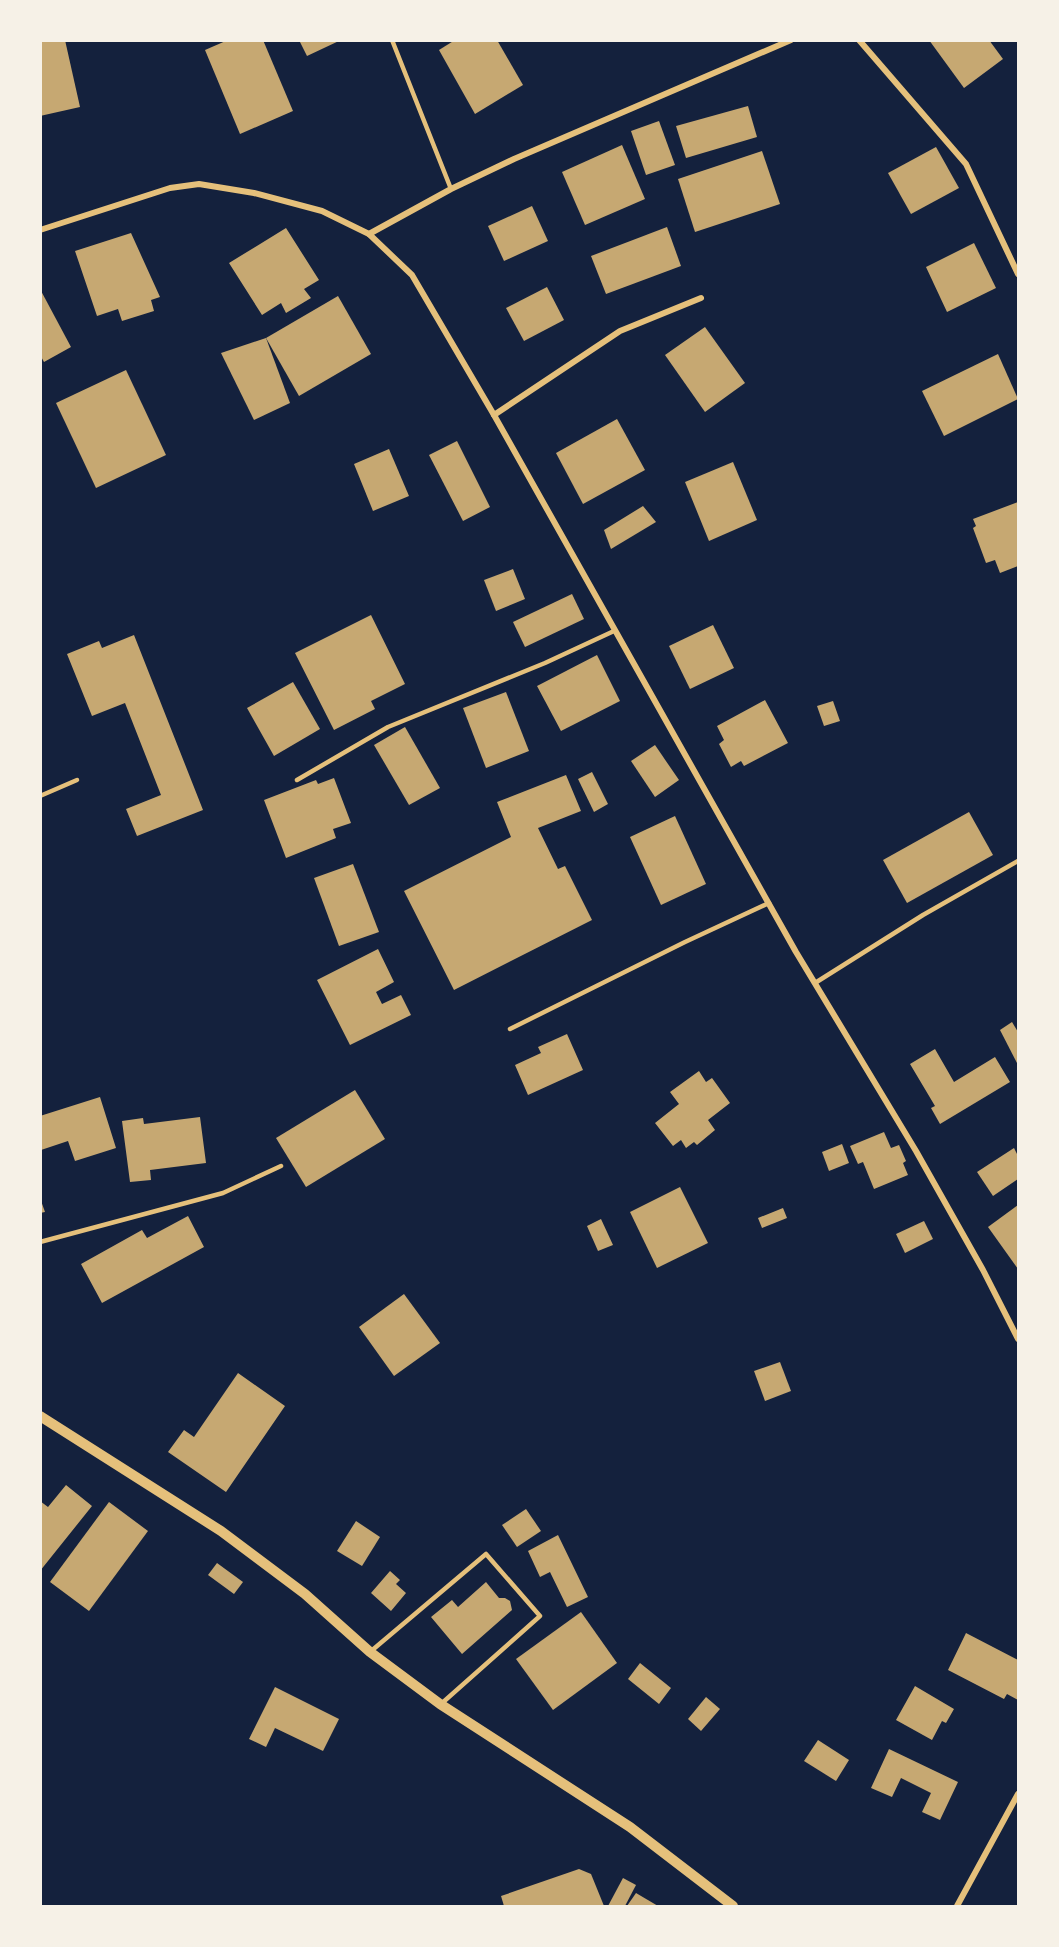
<svg xmlns="http://www.w3.org/2000/svg" width="1059" height="1947" font-family="'Golos Text',sans-serif">
  <style>
    .building { fill: #c6a872 }
    .lines { fill: none; stroke-linecap: round; stroke-linejoin: round }
    .service { stroke: #e5c07b; stroke-width: 4.5 }
    .minor { stroke: #e5c07b; stroke-width: 6 }
    .tertiary { stroke: #e5c07b; stroke-width: 10 }
  </style>
  <rect width="100%" height="100%" fill="#14213d"/>
  <g class="building">
    <path d="M40 40H65L80 107 40 116Z"/>
    <path d="M228 40H263L293 111 240 134 205 50Z"/>
    <path d="M299 40H341L307 56Z"/>
    <path d="M455 40H497L523 85 475 114 439 50Z"/>
    <path d="M929 40H989L1003 59 964 88Z"/>
    <path d="M748 106 757 137 686 158 676 126Z"/>
    <path d="M659 121 675 165 646 175 631 131Z"/>
    <path d="M622 145 645 199 585 225 562 172Z"/>
    <path d="M936 147 959 188 911 214 888 173Z"/>
    <path d="M762 151 780 204 695 232 678 179Z"/>
    <path d="M532 206 548 241 504 261 488 226Z"/>
    <path d="M667 227 681 266 606 294 591 256Z"/>
    <path d="M286 228 319 280 304 289 311 298 286 313 281 303 262 315 229 263Z"/>
    <path d="M131 233 160 297 151 300 154 311 122 321 118 309 97 316 75 251Z"/>
    <path d="M974 243 996 288 947 312 926 267Z"/>
    <path d="M547 287 564 320 524 341 506 308Z"/>
    <path d="M40 289 71 347 44 362 40 355Z"/>
    <path d="M338 296 371 354 299 396 266 338Z"/>
    <path d="M705 327 745 383 705 412 665 355Z"/>
    <path d="M266 338 290 403 254 420 221 353Z"/>
    <path d="M998 354 1018 399 944 436 922 391Z"/>
    <path d="M126 370 166 455 96 488 56 403Z"/>
    <path d="M617 419 645 470 583 504 556 453Z"/>
    <path d="M457 441 490 507 463 521 429 455Z"/>
    <path d="M389 449 409 496 373 511 354 464Z"/>
    <path d="M733 462 757 520 709 541 685 482Z"/>
    <path d="M1018 502V566L1000 573 995 560 986 563 973 528 976 526 973 519Z"/>
    <path d="M643 506 656 522 611 549 604 530Z"/>
    <path d="M513 569 525 599 496 611 484 580Z"/>
    <path d="M572 594 584 619 525 647 513 622Z"/>
    <path d="M371 615 405 684 371 701 375 709 334 730 295 653Z"/>
    <path d="M713 625 734 668 690 689 669 646Z"/>
    <path d="M134 635 203 810 137 836 126 809 161 795 125 703 92 716 67 654 99 641 102 648Z"/>
    <path d="M597 655 620 701 561 731 537 686Z"/>
    <path d="M293 682 320 729 274 756 247 708Z"/>
    <path d="M506 692 529 751 486 768 463 708Z"/>
    <path d="M765 700 788 743 744 766 741 761 731 767 719 744 724 740 717 726Z"/>
    <path d="M833 701 840 721 824 726 817 706Z"/>
    <path d="M405 727 440 788 409 805 374 745Z"/>
    <path d="M655 745 679 780 655 797 631 761Z"/>
    <path d="M592 772 608 804 594 812 578 779Z"/>
    <path d="M566 775 581 811 538 828 558 869 565 866 592 920 454 990 404 891 511 837 497 802Z"/>
    <path d="M334 778 351 823 333 829 336 838 286 858 264 800 316 780 318 784Z"/>
    <path d="M969 812 993 855 907 903 883 860Z"/>
    <path d="M675 816 706 884 661 905 630 837Z"/>
    <path d="M353 864 379 932 339 946 314 878Z"/>
    <path d="M378 949 394 982 376 992 382 1004 401 995 411 1015 350 1045 317 980Z"/>
    <path d="M1012 1022 1018 1032V1065L1000 1030Z"/>
    <path d="M567 1034 583 1070 528 1095 515 1065 541 1053 538 1047Z"/>
    <path d="M935 1049 954 1082 995 1057 1010 1082 940 1124 931 1108 935 1106 910 1064Z"/>
    <path d="M699 1071 706 1082 712 1078 730 1103 708 1120 715 1130 697 1145 694 1142 686 1148 681 1140 673 1146 655 1123 679 1104 670 1092Z"/>
    <path d="M355 1090 385 1139 306 1187 276 1138Z"/>
    <path d="M100 1097 116 1148 75 1161 68 1141 41 1150 40 1116Z"/>
    <path d="M200 1117 206 1163 150 1170 151 1180 130 1182 122 1121 143 1118 144 1124Z"/>
    <path d="M884 1132 891 1148 899 1145 906 1161 903 1163 908 1175 874 1189 863 1162 858 1164 850 1146Z"/>
    <path d="M842 1144 849 1163 829 1171 822 1152Z"/>
    <path d="M1014 1148 1018 1156V1179L993 1196 977 1172Z"/>
    <path d="M680 1187 708 1243 657 1268 630 1212Z"/>
    <path d="M40 1198 45 1212 40 1213Z"/>
    <path d="M1018 1205V1269L988 1227Z"/>
    <path d="M783 1208 787 1218 762 1228 758 1218Z"/>
    <path d="M188 1216 204 1247 102 1303 81 1264 142 1230 147 1238Z"/>
    <path d="M601 1219 613 1245 598 1251 587 1226Z"/>
    <path d="M924 1221 933 1239 905 1253 896 1234Z"/>
    <path d="M404 1294 440 1343 394 1376 359 1327Z"/>
    <path d="M780 1362 791 1391 765 1401 754 1371Z"/>
    <path d="M238 1373 285 1406 226 1492 168 1452 184 1430 194 1437Z"/>
    <path d="M66 1485 92 1506 40 1571V1501L48 1507Z"/>
    <path d="M109 1502 148 1531 89 1611 50 1582Z"/>
    <path d="M526 1509 541 1531 517 1547 502 1525Z"/>
    <path d="M356 1521 380 1537 362 1566 337 1551Z"/>
    <path d="M558 1535 588 1597 567 1607 550 1572 540 1577 528 1551Z"/>
    <path d="M217 1563 243 1582 234 1594 208 1575Z"/>
    <path d="M390 1571 400 1580 396 1584 406 1593 391 1611 371 1593Z"/>
    <path d="M486 1582 499 1598H505L510 1601 512 1610 462 1654 431 1617 452 1600 458 1607Z"/>
    <path d="M581 1612 617 1663 553 1710 516 1659Z"/>
    <path d="M966 1633 1018 1660V1700L1007 1694 1004 1699 948 1670Z"/>
    <path d="M640 1663 671 1688 659 1704 628 1679Z"/>
    <path d="M915 1686 954 1709 946 1723 942 1721 932 1740 896 1720Z"/>
    <path d="M275 1687 339 1719 323 1751 275 1728 266 1747 249 1739Z"/>
    <path d="M706 1697 720 1709 701 1731 688 1719Z"/>
    <path d="M818 1740 849 1760 836 1781 804 1761Z"/>
    <path d="M889 1749 958 1782 940 1820 922 1812 931 1793 901 1778 892 1797 871 1788Z"/>
    <path d="M579 1869 591 1874 604 1906H504L501 1896Z"/>
    <path d="M623 1878 636 1885 625 1906H608Z"/>
    <path d="M636 1893 658 1906H627Z"/>
  </g>
  <g class="lines">
    <g class="service">
      <path d="M392 40 451 189"/>
      <path d="M297 780 388 727 545 663 614 631"/>
      <path d="M40 796 77 780"/>
      <path d="M815 983 923 915 1018 861"/>
      <path d="M510 1029 685 942 769 903"/>
      <path d="M40 1242 223 1193 281 1166"/>
      <path d="M370 1652 486 1554 540 1616 441 1704"/>
    </g>
    <g class="minor">
      <path d="M859 40 966 164 1018 274"/>
      <path d="M40 230 170 188 199 184 254 193 322 211 369 234 412 275 494 415 796 952 916 1151 983 1270 1018 1339"/>
      <path d="M369 234 451 189 514 159 791 40"/>
      <path d="M494 415 620 331 701 298"/>
      <path d="M957 1906 1018 1794"/>
    </g>
    <path class="tertiary" d="M40 1416 221 1531 305 1594 370 1652 440 1704 630 1827 733 1906"/>
  </g>
  <rect width="1059" height="1947" fill="none" stroke="#f6f1e7" stroke-width="84"/>
</svg>
